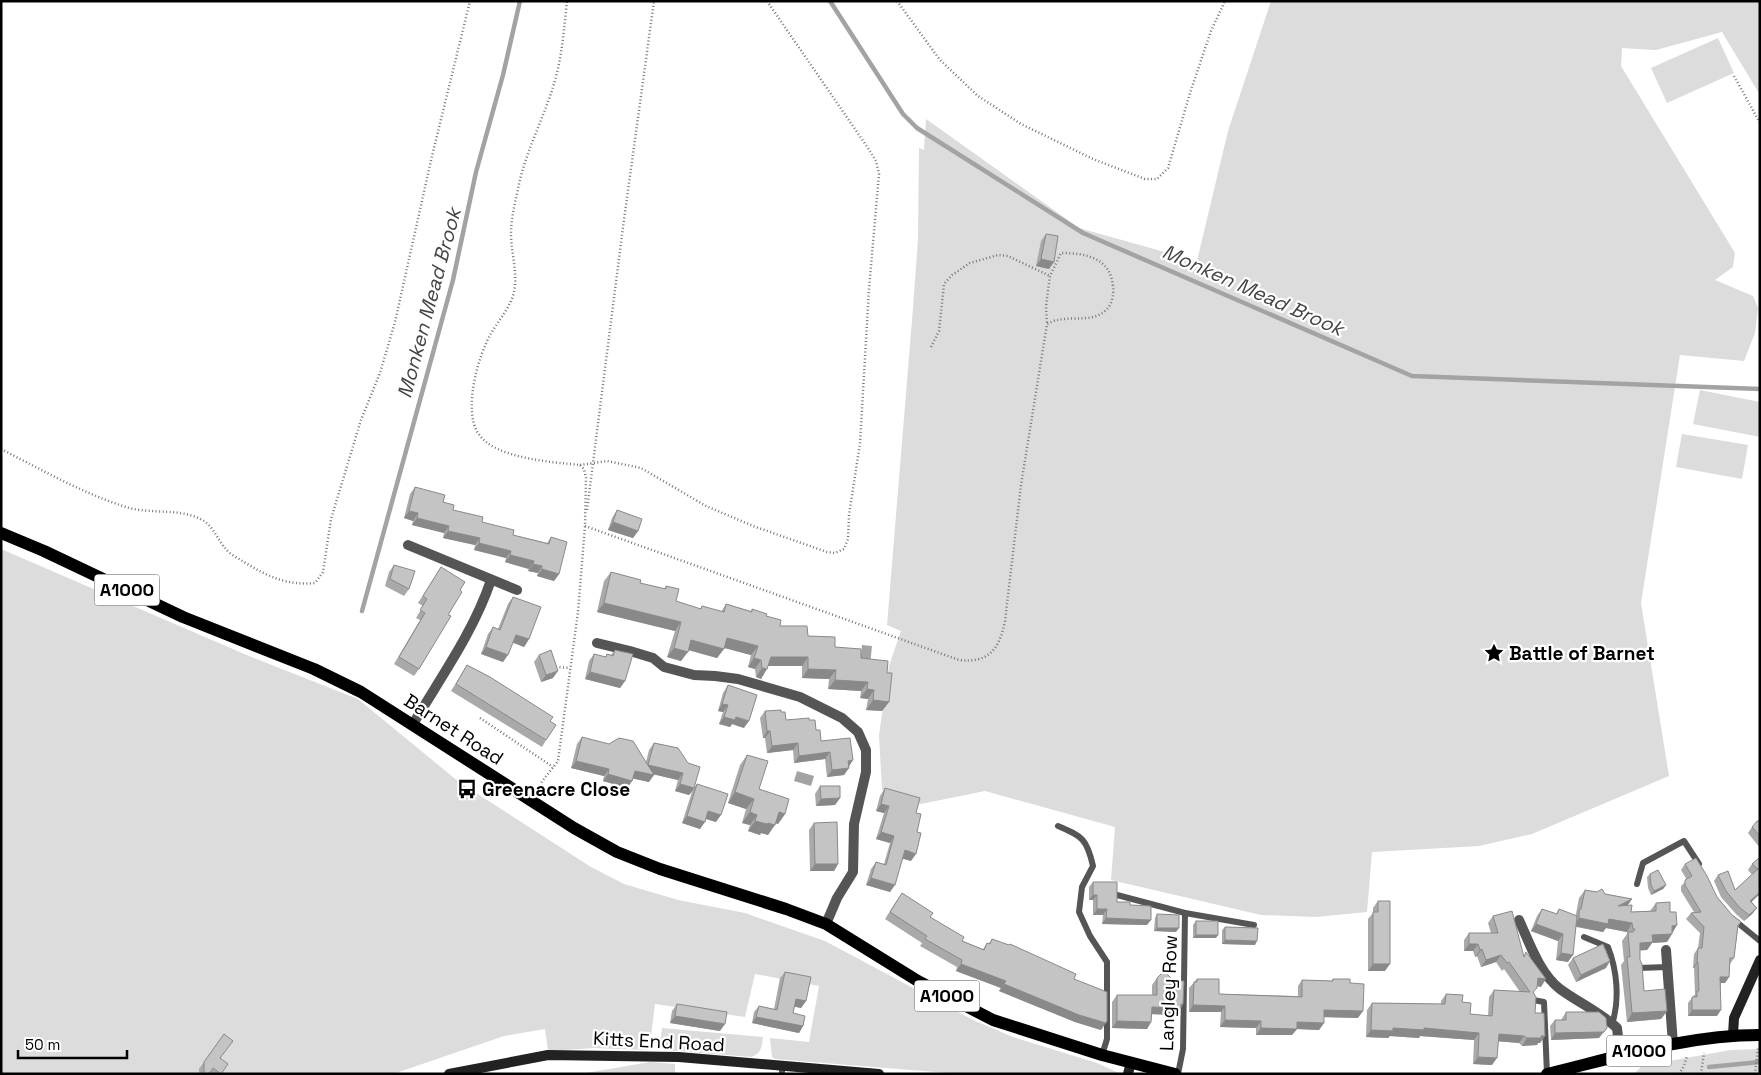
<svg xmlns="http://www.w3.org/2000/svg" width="1761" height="1075" font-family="'Space Grotesk',sans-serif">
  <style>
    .green { fill: #dcdcdc }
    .water { fill: #a3a3a3 }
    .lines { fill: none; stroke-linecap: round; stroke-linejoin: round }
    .stream { stroke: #a3a3a3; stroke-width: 4.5 }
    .path { stroke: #777; stroke-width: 2.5; stroke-dasharray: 1 2.5; stroke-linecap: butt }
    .lane { stroke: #555; stroke-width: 6 }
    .street { stroke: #555; stroke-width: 10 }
    .secondary { stroke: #222; stroke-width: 10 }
    .primary { stroke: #000; stroke-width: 12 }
    .wall { fill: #a9a9a9 }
    .shaded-wall { fill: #898989 }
    .building { fill: #c4c4c4; stroke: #898989 }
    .labels { text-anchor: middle; stroke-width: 4.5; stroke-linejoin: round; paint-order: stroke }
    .shield { fill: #fff; stroke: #4c4c4c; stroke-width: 1 }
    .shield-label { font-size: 18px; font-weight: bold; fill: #000 }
    .poi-label { font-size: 19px; font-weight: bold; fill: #000; stroke: #fff; text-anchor: start }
    .street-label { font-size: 19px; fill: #000; stroke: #fff }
    .water-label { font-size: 20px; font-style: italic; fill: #444; stroke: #fff }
  </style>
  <rect width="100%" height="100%" fill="#fff"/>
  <g class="green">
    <path d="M1271 1H1760V95L1722 32 1656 50 1622 48 1621 66 1735 253 1733 267 1715 280 1753 296 1758 308 1755 333 1744 361 1680 355 1641 603 1669 776 1532 834 1479 846 1372 852 1367 912 1316 917 1261 915 1111 880 1115 827 985 791 921 804 882 790 879 735 889 666 901 631 887 625 913 308 918 239 919 148 924 150 926 119 1079 228 1197 261 1228 131Z"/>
    <path d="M1718 38 1734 73 1667 103 1651 68Z"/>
    <path d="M1700 390 1760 402V437L1693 424Z"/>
    <path d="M1682 434 1748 445 1742 479 1676 467Z"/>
    <path d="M1 549 249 656 358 699 459 782 591 867 624 884 678 900 745 913 825 941 973 1020 1013 1037 1097 1063 1121 1074H960L775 1059 772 1057 770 1038 809 1042 819 986 755 974 745 1017 655 1004 650 1044 645 1050 595 1048 548 1051 545 1029 504 1036 393 1074H1Z"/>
    <path d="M662 1028 763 1037C762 1047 761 1054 751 1057L665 1050 660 1043Z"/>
    <path d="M1760 1049V1074H1634L1642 1066 1730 1050Z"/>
    <path d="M650 1062 675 1064V1074H580Z"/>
  </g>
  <g class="water">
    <path d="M862 645 872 646 870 665 860 664Z"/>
    <path d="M797 771 814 776 811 786 794 781Z"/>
  </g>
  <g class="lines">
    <g class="stream">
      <path d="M830 1 903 114 917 128 1083 233 1412 376 1760 389"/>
      <path d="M362 611 453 280 476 172 503 75 520 1"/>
      <path d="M1709 1067 1760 1062"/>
    </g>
    <g class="path">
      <path d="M897 1 940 60 978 96 1021 124 1093 159 1145 179H1157L1168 168 1190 93 1211 31 1225 1"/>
      <path d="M1734 76 1760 123"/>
      <path d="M931 347 939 331 944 284 952 275 970 263 998 255 1008 256 1050 276"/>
      <path d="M1 449C42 470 82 493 126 507 151 515 181 507 204 521 214 528 218 540 225 548 229 554 238 558 244 562 267 576 287 586 315 583L323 572 331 519 361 420 380 373 395 322 432 156 470 1"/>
      <path d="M580 465 607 461 641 468 706 506 753 526 827 552 835 553 844 549 848 539 849 515 860 443 869 289 879 174 876 161 868 148 767 1"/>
      <path d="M587 510 623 227 654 1"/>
      <path d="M585 526 959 660C989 663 999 650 1005 621L1021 485 1047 324C1051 322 1055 320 1058 320 1075 316 1094 323 1107 309 1112 304 1114 294 1113 287 1111 258 1086 253 1061 253L1050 276 1046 306 1047 324"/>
      <path d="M556 667 570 668"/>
      <path d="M480 718 553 767"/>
      <path d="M537 788 558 761 578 612 585 526 586 478 584 469 580 465C553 462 494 459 478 433 463 410 478 354 492 332 499 320 508 310 513 296 519 274 511 255 511 233 511 217 516 199 519 184 527 149 544 117 554 84 562 57 564 29 567 1"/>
      <path d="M1679 1074 1684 1066 1687 1056"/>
      <path d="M1701 1074 1704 1053"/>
      <path d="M1755 1074 1758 1048"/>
    </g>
    <g class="lane">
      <path d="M1058 826C1082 836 1087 839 1093 866L1082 887 1079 912 1090 936 1107 962V1039L1102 1055"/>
      <path d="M1637 884 1643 863 1684 841 1699 864"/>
      <path d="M1117 895 1185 913 1254 925"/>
      <path d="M1733 919 1760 941"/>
      <path d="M1584 937 1608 947C1617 970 1620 1000 1612 1024"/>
      <path d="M1639 968 1667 967"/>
      <path d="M1533 1000 1544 1002 1547 1074"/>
      <path d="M782 1066V1074"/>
      <path d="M1178 1074 1183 1049 1185 913"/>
    </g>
    <g class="street">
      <path d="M408 545 517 590"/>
      <path d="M597 643 630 651 653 658 664 667 694 675 715 676 738 679 800 697 842 718 858 732 866 750V772L854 824 853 872 837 898 826 924"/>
      <path d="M413 724C441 677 474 631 491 580"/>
      <path d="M1519 920C1529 942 1540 974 1560 989 1579 1003 1600 1012 1617 1028L1620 1055"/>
      <path d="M1666 950 1673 1044"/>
    </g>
    <g class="secondary">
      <path d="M1733 1035 1734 1018 1760 960"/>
      <path d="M449 1074 548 1055 679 1057 879 1074"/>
      <path d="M1128 1074 1131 1062"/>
    </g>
    <g class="primary">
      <path d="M1 533 44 551 183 617 314 669 361 692 574 828 617 852 660 869 786 909 826 924 918 981 993 1020 1102 1055 1175 1074"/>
      <path d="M1547 1074C1617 1057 1687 1035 1760 1035"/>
    </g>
  </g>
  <g class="wall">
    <path d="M1046 234 1049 269 1036 266 1041 241Z"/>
    <path d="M415 487 443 502 453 510 513 535 547 543 551 537 559 574 554 581 537 576 538 573 528 571 529 569 505 562 506 558 474 550 475 545 443 538 444 533 412 525 413 521 404 518 410 494Z"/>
    <path d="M617 510 638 531 633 538 608 530 612 518Z"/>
    <path d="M394 565 409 589 404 596 385 586 389 572Z"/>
    <path d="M441 567 460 590 419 669 414 676 394 664 420 620 416 618 423 606 418 603Z"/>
    <path d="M611 572 640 583 664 589 666 586 676 601 700 609 702 606 721 612 726 604 751 611 752 609 766 616 780 626 835 647 861 658 887 673 889 702 882 711 866 710 868 699 860 698 861 691 828 689 829 679 802 678V666H768L761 679 756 677 755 669 748 667 751 655 724 648 717 658 688 650 681 661 667 657 675 631 597 612 604 581Z"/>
    <path d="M513 597 529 639 524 647 513 642 503 662 481 654 488 634 493 627 498 629 508 604Z"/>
    <path d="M615 650 625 681 620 688 585 679 589 661 594 654 605 657 607 654 611 655Z"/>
    <path d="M539 655 553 678 541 682 534 662Z"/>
    <path d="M467 665 550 721 546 740 542 747 451 691Z"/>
    <path d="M728 685 744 728 732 724 730 727 719 724 723 712 718 711 723 693Z"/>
    <path d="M765 711 781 712 786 720H809L816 730 821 741 853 760 844 775 827 777 825 759 794 763 793 750 767 753 765 738H763L760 718Z"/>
    <path d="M582 737 646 762 649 750 654 743 678 748 694 788 697 784 716 822 706 819 700 829 682 823 692 792 689 795 675 791 678 780 653 774 649 782 633 778 632 781 627 788 603 781 604 776 571 768 577 744Z"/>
    <path d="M747 755 759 789 785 814 778 824 775 823 768 835 761 833 760 835 748 831 750 825 742 823 746 809 728 803 740 765Z"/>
    <path d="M820 786 840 798 835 805 816 806 815 794Z"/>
    <path d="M885 788 916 813 911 861 903 858 890 892 866 885 871 869 876 862 884 864 890 843 876 839 884 813 876 811 880 796Z"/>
    <path d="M1760 821V848L1748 833 1752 827Z"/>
    <path d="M814 823 838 864 834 871H810L809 830Z"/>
    <path d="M1760 857 1752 902 1757 908 1752 914 1744 921 1736 914 1721 897 1714 881 1718 875 1735 890 1752 875 1748 870 1752 864Z"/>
    <path d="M1685 864 1717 897 1732 915 1741 922 1738 927 1734 958 1730 964 1729 977 1725 983H1721L1717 1016H1688V1003L1695 994 1694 968H1693L1694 954 1698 948 1700 933 1686 919 1691 913 1694 912 1681 891V886L1687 880 1681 870Z"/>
    <path d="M1650 874 1666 885 1663 889 1651 895 1648 888 1647 877Z"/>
    <path d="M1093 882 1117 902 1130 905 1147 925 1102 924 1103 915H1093V900H1089V887Z"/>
    <path d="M1585 890 1632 899 1628 905 1631 912 1650 911 1656 903 1670 912 1677 925 1667 942 1652 943 1647 950H1640V960L1644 991 1667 1011 1661 1019 1627 1022 1621 965 1624 961 1622 941 1627 934V932L1606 928 1603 932 1576 927 1568 962 1556 960 1558 941 1531 931 1537 916 1542 909 1556 914 1559 909 1575 916 1576 914 1579 898Z"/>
    <path d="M897 900 930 917 962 941 983 949 987 943H989L992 939 1074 979 1101 1030 1075 1022 999 991 1001 988 956 971 957 967 920 946 922 943 885 919Z"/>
    <path d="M1378 901 1385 971H1368V919L1373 913V908Z"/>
    <path d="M1157 914 1176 932 1154 931 1155 918Z"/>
    <path d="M1493 916 1524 956 1526 952 1541 987 1537 986 1533 993 1535 1013 1545 1036 1540 1043H1538L1537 1045 1522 1046 1519 1043 1498 1041 1492 1065 1473 1064 1474 1040 1420 1036 1419 1038 1390 1036 1388 1038 1366 1037 1367 1010 1372 1003 1441 1004V1001L1446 994 1462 1002 1470 1014 1488 1016 1489 997 1494 990 1520 992 1504 969 1502 971 1496 962 1481 967 1477 956 1475 957 1473 951H1464V940L1469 933H1491L1488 923Z"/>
    <path d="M1196 921 1216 938H1193V925Z"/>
    <path d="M1225 927 1255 945 1222 944V930Z"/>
    <path d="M1573 958 1606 968 1576 982 1568 965Z"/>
    <path d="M785 972 806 1001 801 1008 794 1006 793 1013 803 1026 799 1033 752 1023 754 1012 759 1006 774 1009 780 978Z"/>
    <path d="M1157 978 1183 1004 1176 1015 1152 1014 1151 1022 1147 1029 1112 1028V1002L1117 995H1152V985Z"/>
    <path d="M1197 979 1219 994 1298 996V986L1302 980 1331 981 1333 979 1350 983 1358 1018 1324 1017V1023L1319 1030 1297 1029 1292 1035H1256V1028L1220 1027 1221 1012H1189V988Z"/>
    <path d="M677 1004 720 1031 670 1023 672 1011Z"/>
    <path d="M1566 1012 1599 1038 1551 1040 1550 1026 1555 1020H1561Z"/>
    <path d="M224 1034 221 1058V1074H199V1069Z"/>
  </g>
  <g class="shaded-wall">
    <path d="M1041 259 1054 262 1049 269 1036 266Z"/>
    <path d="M409 511 418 513 413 521 404 518Z"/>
    <path d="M417 518 449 526 444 533 412 525Z"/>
    <path d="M613 522 638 531 633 538 608 530Z"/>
    <path d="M448 531 480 538 475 545 443 538Z"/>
    <path d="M479 543 511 551 506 558 474 550Z"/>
    <path d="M510 555 534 561 529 569 505 562Z"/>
    <path d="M533 564 542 566 538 573 528 571Z"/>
    <path d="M542 569 559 574 554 581 537 576Z"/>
    <path d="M604 603 681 622 675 631 597 612Z"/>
    <path d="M516 635 529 639 524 647 511 642Z"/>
    <path d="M727 638 758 646 751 655 721 647Z"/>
    <path d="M691 640 724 649 717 658 685 649Z"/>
    <path d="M486 647 508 655 503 662 481 654Z"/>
    <path d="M674 648 688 652 681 661 667 657Z"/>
    <path d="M771 657H808L802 666H765Z"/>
    <path d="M754 658 761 660 755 669 748 667Z"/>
    <path d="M762 668 767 669 761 679 756 677Z"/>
    <path d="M808 669 836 670 829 679 802 678Z"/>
    <path d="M558 671 553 678 541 682 546 675Z"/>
    <path d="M590 672 625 681 620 688 585 679Z"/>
    <path d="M835 680 868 682 861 691 828 689Z"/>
    <path d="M867 689 874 690 868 699 860 698Z"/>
    <path d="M873 700 889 702 882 711 866 710Z"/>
    <path d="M722 704 728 705 723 712 718 711Z"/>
    <path d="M724 717H736L749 721 744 728 732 724 730 727 719 724Z"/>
    <path d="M767 731H770L765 738H763Z"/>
    <path d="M798 743 793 750 767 753 772 746Z"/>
    <path d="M830 752 825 759 794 763 799 756Z"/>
    <path d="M853 760 848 767V761Z"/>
    <path d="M576 761 609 769 604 776 571 768Z"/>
    <path d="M648 765 683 773 678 780 643 772Z"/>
    <path d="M849 768 844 775 827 777 832 770Z"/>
    <path d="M635 771 654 775 649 782 630 778Z"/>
    <path d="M608 774 632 781 627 788 603 781Z"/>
    <path d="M680 784 694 788 689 795 675 791Z"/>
    <path d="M735 792 754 799 746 809 728 803Z"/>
    <path d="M840 798 835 805 816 806 821 799Z"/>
    <path d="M881 804 889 806 884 813 876 811Z"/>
    <path d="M708 811 721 815 716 822 703 818Z"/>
    <path d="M750 812 757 815 750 825 742 823Z"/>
    <path d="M779 812 785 814 778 824 772 822Z"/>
    <path d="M687 816 705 822 700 829 682 823Z"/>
    <path d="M755 821 768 823 775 825 768 835 761 833 760 835 748 831Z"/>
    <path d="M881 832 894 836 890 843 876 839Z"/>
    <path d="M905 850 916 854 911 861 900 858Z"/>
    <path d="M815 864H838L834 871H810Z"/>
    <path d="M871 878 895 885 890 892 866 885Z"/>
    <path d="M1666 885 1663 889 1651 895 1654 891Z"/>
    <path d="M1760 892V894L1746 907 1750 901Z"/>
    <path d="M1093 895H1097L1093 900H1089Z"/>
    <path d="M1632 899 1626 907 1618 906Z"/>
    <path d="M1757 908 1752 914 1744 921 1749 915Z"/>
    <path d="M1097 909H1107L1103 915H1093Z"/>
    <path d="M1106 918 1151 920 1147 925 1102 924Z"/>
    <path d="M1579 918 1609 919 1632 923 1627 932 1606 928 1603 932 1574 926Z"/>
    <path d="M1536 924 1563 934 1558 941 1531 931Z"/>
    <path d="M1677 925 1672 933V926Z"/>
    <path d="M1157 928H1179L1176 932 1154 931Z"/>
    <path d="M1672 934 1667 942 1652 943 1647 950 1634 951 1640 943 1652 935Z"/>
    <path d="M1196 935H1218L1216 938H1193Z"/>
    <path d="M1225 940 1257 941 1255 945 1222 944Z"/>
    <path d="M1469 944H1478L1473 951H1464Z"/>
    <path d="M1482 949 1477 956 1475 957 1480 950Z"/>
    <path d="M1561 953 1573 955 1568 962 1556 960Z"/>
    <path d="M1501 955 1496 962 1481 967 1486 960Z"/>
    <path d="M1610 961 1606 968 1576 982 1581 975Z"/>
    <path d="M1697 962H1698L1694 968H1693Z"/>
    <path d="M961 964 1006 981 1001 988 956 971Z"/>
    <path d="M1373 964H1390L1385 971H1368Z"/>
    <path d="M1720 977H1729L1725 983H1716Z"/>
    <path d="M1538 978 1546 979 1541 987 1533 985Z"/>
    <path d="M1004 984 1106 1023 1101 1030 1075 1022 999 991Z"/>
    <path d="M796 999 806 1001 801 1008 791 1006Z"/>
    <path d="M1183 1004 1176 1015 1147 1014 1152 1007Z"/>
    <path d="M1193 1005 1225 1006 1221 1012H1189Z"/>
    <path d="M1324 1010 1363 1011 1358 1018 1319 1017Z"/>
    <path d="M1692 1010H1721L1717 1016H1688Z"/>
    <path d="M1667 1011 1661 1019 1627 1022 1632 1013Z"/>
    <path d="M675 1016 725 1024 720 1031 670 1023Z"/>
    <path d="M756 1017 803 1026 799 1033 752 1023Z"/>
    <path d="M1225 1020 1261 1021 1256 1028 1220 1027Z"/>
    <path d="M1117 1021 1151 1022 1147 1029 1112 1028Z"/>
    <path d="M1297 1022 1324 1023 1319 1030 1297 1029 1292 1035H1256L1261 1028Z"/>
    <path d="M1393 1028H1424L1479 1033 1474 1040 1420 1036 1419 1038 1390 1036 1388 1038 1366 1037 1371 1030Z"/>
    <path d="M1607 1028 1599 1038 1551 1040 1555 1033Z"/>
    <path d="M1499 1034 1524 1036 1519 1043 1494 1041Z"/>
    <path d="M1541 1036H1545L1540 1043H1538L1537 1045 1522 1046 1527 1038Z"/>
    <path d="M1478 1057 1497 1058 1492 1065 1473 1064Z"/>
  </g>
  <g class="building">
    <path d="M1046 234 1058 236 1054 262 1041 259Z"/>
    <path d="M415 487 445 495 443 502 454 505 453 510 483 517 482 522 514 530 513 535 549 544 551 537 567 542 559 574 542 569V566L533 564 534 561 510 555 511 551 479 543 480 538 448 531 449 526 417 518 418 513 409 511Z"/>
    <path d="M617 510 642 519 638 531 613 522Z"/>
    <path d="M394 565 415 571 409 589 390 579Z"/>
    <path d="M441 567 465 582 460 590 462 592 448 615 451 616 419 669 399 657 425 613 420 610 427 599 423 596Z"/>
    <path d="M611 572 641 580 640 583 666 589V586L679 589 676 601 701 609 702 606 724 612 726 604 752 612V609L767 614 766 616 781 620 780 626H807L808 636 835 637V647L861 649V658L888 661 887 673H892L889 702 873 700 874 690 867 689 868 682 835 680 836 670 808 669V657H771L767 669 762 668 761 660 754 658 758 646 727 638 724 649 691 640 688 652 674 648 681 622 604 603Z"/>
    <path d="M513 597 541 607 529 639 516 635 508 655 486 647 493 627 500 630Z"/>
    <path d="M551 650 558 671 546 675 539 655Z"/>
    <path d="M615 650 633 654 625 681 590 672 594 654 606 657 607 654 613 656Z"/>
    <path d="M467 665 490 677 553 717 550 721 556 725 546 740 456 684Z"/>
    <path d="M728 685 757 695 749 721 736 717 735 720 724 717 728 705 722 704Z"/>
    <path d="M781 710V712H785L786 720 809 718V720H815L816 730H820L821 741 850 738 853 760 848 761 849 768 832 770 830 752 799 756 798 743 772 746 770 731H767L765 711Z"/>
    <path d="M582 737 609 744 619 738 633 741 654 775 635 771 632 781 608 774 609 769 576 761Z"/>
    <path d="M654 743 678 748 688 763 700 767 694 788 680 784 683 773 648 765Z"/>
    <path d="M747 755 768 761 759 789 789 799 785 814 779 812 775 825 768 823 767 824 755 821 757 815 750 812 754 799 735 792Z"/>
    <path d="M697 784 728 794 721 815 708 811 705 822 687 816Z"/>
    <path d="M820 786H840V798L821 799Z"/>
    <path d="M885 788 920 798 916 813 921 814 917 832 921 833 916 854 905 850 895 885 871 878 876 862 886 865 894 836 881 832 889 806 881 804Z"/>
    <path d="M1757 821H1760V836L1752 827Z"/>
    <path d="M837 822 838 864H815L814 823Z"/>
    <path d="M1760 857V892L1750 901 1757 908 1749 915 1740 908 1726 891 1718 875 1728 871 1735 890 1758 869 1752 864Z"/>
    <path d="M1696 858 1707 876 1717 897 1732 915 1741 922 1738 925 1734 958H1730L1729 977H1720L1721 1010H1692V997H1697V991H1699L1698 962H1697L1698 948H1702L1704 927 1691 913 1701 912 1685 885V880L1692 876 1685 864Z"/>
    <path d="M1658 870 1666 885 1654 891 1651 885 1650 874Z"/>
    <path d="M1093 882H1117V902H1130V905L1151 906V920L1106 918 1107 909H1097V895H1093Z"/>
    <path d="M1602 889 1605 894 1632 899 1618 906 1632 905 1631 912 1656 911V903L1670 902V912H1676L1677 925 1672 926V934L1652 935 1653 942 1640 943V960L1642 964 1644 991 1665 989 1667 1011 1632 1013 1627 957H1630L1628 932H1633L1635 929H1633L1632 923 1609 919 1608 924 1579 918V910L1581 909 1585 890 1597 892Z"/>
    <path d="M902 893 933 913 930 917 964 937 962 941 984 950 987 943 990 944 992 939 1009 945 1010 944 1076 974 1074 979 1107 992V1021L1106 1023 1079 1015 1004 984 1006 981 961 964 962 960 925 939 927 936 890 912Z"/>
    <path d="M1378 901H1390V964H1373V912H1378Z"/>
    <path d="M1542 909 1557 914 1559 909 1577 916 1573 955 1561 953 1563 934 1536 924Z"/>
    <path d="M1512 911 1524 957 1526 952 1546 979 1538 978 1537 988 1533 992 1536 997 1535 1013H1544L1545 1036H1541L1542 1038H1527L1524 1036 1499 1034 1497 1058 1478 1057 1479 1033 1424 1028V1030L1393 1028V1031L1371 1030 1372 1003 1445 1004 1446 994 1463 995 1462 1002 1471 1003 1470 1014 1492 1016 1494 990 1530 992 1509 962 1507 963 1501 955 1486 960 1482 949 1480 950 1478 944H1469V933H1498L1493 916Z"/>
    <path d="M1157 914 1179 915V928H1157Z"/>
    <rect x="1196" y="921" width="22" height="14"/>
    <path d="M1225 927 1258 928 1257 941 1225 940Z"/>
    <path d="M1603 944 1610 961 1581 975 1573 958Z"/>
    <path d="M1164 971 1174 981H1184L1183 1004H1181V1008L1152 1007 1151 1022 1117 1021V995H1157V978Z"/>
    <path d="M785 972 811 977 806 1001 796 999 793 1013 805 1016 803 1026 756 1017 759 1006 777 1010Z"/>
    <path d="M1197 979H1219V994L1302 997V980L1333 981V979H1350V983L1364 984 1363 1011 1324 1010V1023L1297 1022V1029L1261 1028V1021L1225 1020V1006L1193 1005 1194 982H1197Z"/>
    <path d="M677 1004 727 1012 725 1024 675 1016Z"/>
    <path d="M1566 1012H1599L1606 1018 1607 1028 1604 1032 1555 1033V1020H1566Z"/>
    <path d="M224 1034 233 1041 220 1058 228 1064 221 1074 213 1068 209 1074H204V1062Z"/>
  </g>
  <defs>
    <symbol id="sight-bare" viewBox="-9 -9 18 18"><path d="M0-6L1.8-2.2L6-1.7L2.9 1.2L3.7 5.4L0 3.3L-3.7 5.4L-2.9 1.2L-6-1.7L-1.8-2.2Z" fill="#000" stroke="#fff" stroke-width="2.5" paint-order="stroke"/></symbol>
    <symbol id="bus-bare" viewBox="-9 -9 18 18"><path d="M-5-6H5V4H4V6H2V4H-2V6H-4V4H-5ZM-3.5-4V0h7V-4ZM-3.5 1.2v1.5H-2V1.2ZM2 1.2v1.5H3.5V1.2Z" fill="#000" stroke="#fff" stroke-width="2.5" paint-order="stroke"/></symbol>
  </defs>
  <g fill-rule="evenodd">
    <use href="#sight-bare" x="1480" y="639" width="28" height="28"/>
    <use href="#bus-bare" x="453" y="775" width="28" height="28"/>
  </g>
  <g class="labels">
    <g class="shield">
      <rect x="94.5" y="574.5" width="65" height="31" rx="4"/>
      <rect x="914.5" y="980.5" width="65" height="31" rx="4"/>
      <rect x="1606.5" y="1035.5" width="65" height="31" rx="4"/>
    </g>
    <g class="shield-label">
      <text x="127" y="596">A1000</text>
      <text x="947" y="1002">A1000</text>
      <text x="1639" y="1057">A1000</text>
    </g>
    <g class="poi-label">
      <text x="1509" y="660">Battle of Barnet</text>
      <text x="482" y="796">Greenacre Close</text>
    </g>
    <g class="street-label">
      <text transform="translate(454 729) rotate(33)" y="7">Barnet Road</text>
      <text transform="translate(1168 993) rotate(-88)" y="7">Langley Row</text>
      <text transform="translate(659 1041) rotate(3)" y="7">Kitts End Road</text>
    </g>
    <g class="water-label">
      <text transform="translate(1253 290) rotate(24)" y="7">Monken Mead Brook</text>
      <text transform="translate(429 303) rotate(-75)" y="7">Monken Mead Brook</text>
    </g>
  </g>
  <rect width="1761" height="1075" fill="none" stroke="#000000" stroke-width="5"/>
  <path d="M18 1050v8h109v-8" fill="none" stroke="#000000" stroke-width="2.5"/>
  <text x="25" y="1050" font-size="15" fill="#000000" stroke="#ffffff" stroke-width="4" paint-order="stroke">50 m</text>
</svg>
